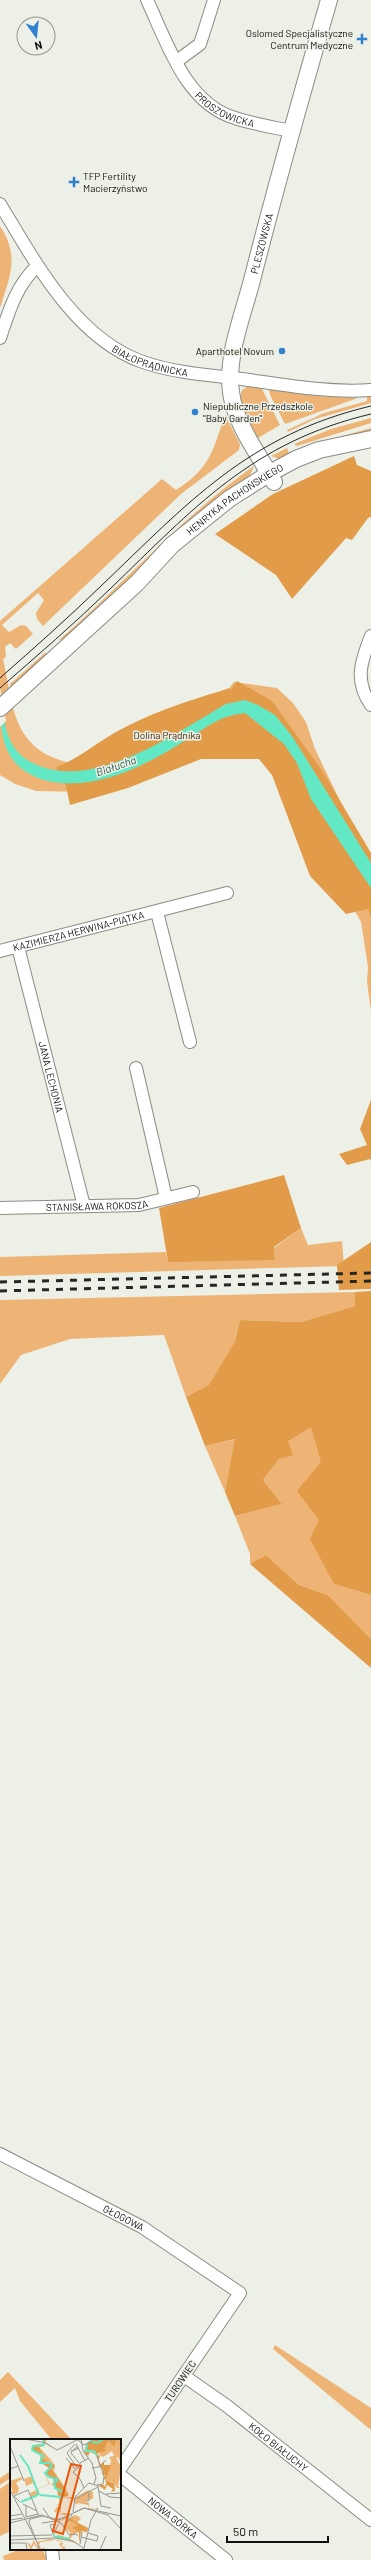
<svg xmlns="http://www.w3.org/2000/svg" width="371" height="2560" font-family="Barlow,sans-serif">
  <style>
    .green { fill: #edb476 }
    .forest { fill: #e29c49 }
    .water { fill: #62e8c4 }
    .pier { fill: #edf0e7 }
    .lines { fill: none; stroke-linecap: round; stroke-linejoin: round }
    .street-casing { stroke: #8a8c84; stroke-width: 14 }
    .secondary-casing { stroke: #8a8c84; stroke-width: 18 }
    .street { stroke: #fff; stroke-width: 12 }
    .secondary { stroke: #fff; stroke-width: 16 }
    .tram { stroke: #262724; stroke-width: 1 }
    .rail { stroke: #262724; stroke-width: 3; stroke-dasharray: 7 7; stroke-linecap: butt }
    .poi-dot { fill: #3081d1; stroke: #edf0e7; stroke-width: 1.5 }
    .labels { text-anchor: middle; stroke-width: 3; stroke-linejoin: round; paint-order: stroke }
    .poi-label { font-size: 10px; fill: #10110e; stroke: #edf0e7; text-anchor: end }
    .street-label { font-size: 10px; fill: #10110e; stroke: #edf0e7 }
    .park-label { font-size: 10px; fill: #3d2200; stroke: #edf0e7 }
    .water-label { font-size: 11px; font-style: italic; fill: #285e4f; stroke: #edf0e7 }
    .inset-river { fill: none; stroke: #62e8c4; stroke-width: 2 }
    .inset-road { fill: none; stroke: #959790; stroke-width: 1 }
    .view { fill: #e8590c; fill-opacity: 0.15; stroke: #e8590c; stroke-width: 2 }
    .inset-edge { fill: none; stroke: #10110e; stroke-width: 2 }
  </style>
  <rect width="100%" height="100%" fill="#edf0e7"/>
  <g class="green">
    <path d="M0 226C20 256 10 276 0 308Z"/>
    <path d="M247 387H261L280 425 258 438C250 425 236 406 242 390Z"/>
    <path d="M269 389 317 396 358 398 285 424 270 395Z"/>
    <path d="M367 397H371V403L315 419 288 432 287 430 324 413 367 401Z"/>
    <path d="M225 415 240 444 239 450 181 494 43 626 37 619 36 613 44 600 38 593 2 625 9 632 21 625 26 626 33 634 16 649 10 643 5 647 6 657 3 659C14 708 12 749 70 763L226 692 234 682 277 688 293 703 306 722 315 749 355 832 371 856V1011L367 982 368 967 361 922 250 726 86 792 36 791 15 784 0 775V621L162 479 176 490C210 469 213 450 225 415Z"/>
    <path d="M371 418V423L297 446 294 444 331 429Z"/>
    <path d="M371 428V431L314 444Z"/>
    <path d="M287 448 291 458 280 459 271 456Z"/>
    <path d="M254 466 248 480 65 639 59 640C125 583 182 516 254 466Z"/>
    <path d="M46 652V656L11 688 10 684Z"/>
    <path d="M301 1228 308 1245 342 1241 344 1266 0 1276V1257L166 1252 168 1261 275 1259 274 1248Z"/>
    <path d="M355 1292V1306L301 1322 240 1320 235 1341 209 1386 186 1397 164 1335 70 1339 21 1355 0 1384V1300Z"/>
    <path d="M316 1385 334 1584 371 1595V1639L328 1595 299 1585 266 1555 250 1564V1554L235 1516 282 1504 263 1480 279 1459Z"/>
    <path d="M236 1439 225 1492 205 1446Z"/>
    <path d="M275 2345 371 2408V2430L273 2349Z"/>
    <path d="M8 2372 72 2440H52L20 2401 15 2388 0 2402V2380Z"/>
    <path d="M9 2472 11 2478 0 2485V2478Z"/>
    <path d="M11 2481V2531L0 2536V2489Z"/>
    <path d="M21 2549H42L48 2560H4L3 2556Z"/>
  </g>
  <g class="forest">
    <path d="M354 456 357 465 371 471V517L368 518 352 540 346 538 292 599 276 575 215 534 273 494Z"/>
    <path d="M237 681 272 701 323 772 371 853V917L368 909 346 914 310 876 272 775 259 759H201L128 788 70 805 66 786 56 767C78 759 95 744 116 732 155 711 188 701 230 688V691Z"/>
    <path d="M371 1100V1161L370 1159 347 1165 339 1154 367 1145 360 1129Z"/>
    <path d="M284 1175 301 1228 274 1247 275 1260 168 1262 159 1208Z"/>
    <path d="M371 1242V1289L339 1290 337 1265Z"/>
    <path d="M371 1291V1595L334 1584 310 1539 319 1520 297 1491 321 1462 311 1427 288 1441 293 1455 279 1459 263 1480 282 1504 235 1516 225 1492 235 1439 205 1446 186 1397 209 1385 235 1341 240 1320 301 1322 355 1306V1292Z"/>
    <path d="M266 1555 299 1585 328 1595 371 1639V1668L250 1564Z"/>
  </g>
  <path class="water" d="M0 690C2 707 3 725 10 740 16 754 28 762 42 767 100 787 176 733 226 704L245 700 258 705 275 715 292 736 371 863V888L311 799 297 763 284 744 245 713C218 716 209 726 186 740 145 766 93 793 44 780 0 766 0 732 0 690Z"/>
  <path class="pier" d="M0 688 6 721 0 727Z"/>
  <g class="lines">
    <defs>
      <g id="street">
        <path id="s1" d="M147 0C167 42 185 103 235 118 253 124 272 127 291 131"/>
        <path d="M177 61 200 44 214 0"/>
        <path id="s2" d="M0 204C35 262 76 339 143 362 174 373 209 375 242 379 284 385 328 393 371 390"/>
        <path d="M0 338C9 311 16 286 37 266"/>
        <path d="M371 636C361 661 354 681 371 705"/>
        <path d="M157 912 190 1042"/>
        <path id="s3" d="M18 947 84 1206"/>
        <path id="s4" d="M0 951 227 893"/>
        <path d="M136 1068 166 1198"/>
        <path id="s5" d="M0 1208 139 1205 193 1192"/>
        <path id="s6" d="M0 2154 142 2227 240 2293 120 2469"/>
        <path id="s7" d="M184 2376 227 2406 371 2520"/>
        <path id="s8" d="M120 2475 226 2560"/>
        <path d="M52 2549 53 2560"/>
      </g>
      <g id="secondary">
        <path id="s9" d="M274 482C259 454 235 425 231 392 226 356 243 315 252 280 276 186 302 93 329 0"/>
        <path id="s10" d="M0 708 137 583 172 545 229 499 270 473 296 459 319 450 371 439"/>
      </g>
    </defs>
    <use href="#street" class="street-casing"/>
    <use href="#secondary" class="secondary-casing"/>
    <use href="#street" class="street"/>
    <use href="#secondary" class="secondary"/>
    <g class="tram">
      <path d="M0 678C34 648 68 618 101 586 188 503 248 435 371 406"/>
      <path d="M0 688C37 656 75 623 110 589 194 508 252 442 371 414"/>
    </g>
    <g class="rail">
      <path d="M0 1282 371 1273"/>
      <path d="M0 1291 371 1281"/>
    </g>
  </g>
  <g class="poi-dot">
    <path d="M360 33h4v4h4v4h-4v4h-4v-4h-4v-4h4z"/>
    <path d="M72 176h4v4h4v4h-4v4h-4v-4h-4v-4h4z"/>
    <circle cx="282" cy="351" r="4"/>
    <circle cx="195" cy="412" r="4"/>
  </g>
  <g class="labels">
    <g class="poi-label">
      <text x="353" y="37">Oslomed Specjalistyczne<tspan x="353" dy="12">Centrum Medyczne</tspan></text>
      <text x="83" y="180" text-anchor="start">TFP Fertility<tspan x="83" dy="12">Macierzyństwo</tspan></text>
      <text x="274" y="355">Aparthotel Novum</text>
      <text x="203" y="410" text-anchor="start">Niepubliczne Przedszkole<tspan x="203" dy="12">"Baby Garden"</tspan></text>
    </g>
    <g class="street-label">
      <text dy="4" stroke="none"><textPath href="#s1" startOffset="139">PROSZOWICKA</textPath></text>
      <text dy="4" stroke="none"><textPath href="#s9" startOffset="253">PLESZOWSKA</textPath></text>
      <text dy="4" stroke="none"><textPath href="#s2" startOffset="224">BIAŁOPRĄDNICKA</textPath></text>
      <text dy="4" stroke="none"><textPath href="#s10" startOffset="315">HENRYKA PACHOŃSKIEGO</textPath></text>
      <text dy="4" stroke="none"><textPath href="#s4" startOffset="81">KAZIMIERZA HERWINA-PIĄTKA</textPath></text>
      <text dy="4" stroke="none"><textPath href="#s3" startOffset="134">JANA LECHONIA</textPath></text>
      <text dy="4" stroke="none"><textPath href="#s5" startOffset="97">STANISŁAWA ROKOSZA</textPath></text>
      <text dy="4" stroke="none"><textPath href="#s6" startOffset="139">GŁOGOWA</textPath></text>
      <text transform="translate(180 2381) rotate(-56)" y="4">TUROWIEC</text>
      <text dy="4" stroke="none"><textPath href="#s7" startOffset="118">KOŁO BIAŁUCHY</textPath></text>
      <text dy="4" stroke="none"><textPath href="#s8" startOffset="68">NOWA GÓRKA</textPath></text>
    </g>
    <g class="park-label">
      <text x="167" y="739">Dolina Prądnika</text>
    </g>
    <g class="water-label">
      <text transform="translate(116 766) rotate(-19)" y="4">Białucha</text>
    </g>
  </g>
  <g transform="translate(10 2439)">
    <rect width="111" height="111" fill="#edf0e7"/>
    <path d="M32 0 44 11 36 5 29 8 44 24 53 39 44 24 38 21 44 25 42 29 52 44H48L53 48 52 45V44L57 52 54 58H64V61L47 56 49 51 41 45 45 44 43 39 35 35 40 45 28 50 30 56 21 58 20 54 27 51 23 44 16 47 14 40 22 37 27 50 39 45 34 34 39 29 36 25 30 23 31 16 22 11 24 6 34 5ZM85 0H111V24L108 18H106L111 28 108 48 111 49H107L105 46 104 49 105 44 96 41 101 22 99 18 104 17 102 12 93 18 89 16 90 13 86 16 80 13 78 18 74 13 78 3ZM12 38 13 41 12 40 6 44 9 49 8 54 3 56 0 42ZM78 51 83 53V60L74 61 79 64V69L86 70 88 67 87 70V71L83 70 84 71 75 69 68 71 73 69H79L78 66 68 64 66 66 64 62 66 58ZM42 57H43L51 59V74H57L61 81 64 76 68 77 71 79 67 84 78 89 77 93 72 91 62 97 60 100 69 105 43 98 49 96 59 99 60 93 54 89 58 79 49 83 41 81V78L50 82 58 77 51 75 49 69 46 74 44 72 49 66 45 65H49V59ZM39 100 49 101 53 103 52 107 55 108 56 102 55 111 47 109 53 110 49 105 52 103 45 101 31 103 29 105 31 110 32 109H36L33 111H28L24 105 21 111 17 104H0H22H19L21 107 24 101 28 109 27 103Z" fill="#edb476"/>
    <path d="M32 0 36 1 34 7 29 8 34 21 45 26 44 31 42 29 41 30 57 52 56 51 55 55 58 53V57L53 58 51 64 43 39 34 34 39 29 30 23 31 16 22 11V6L34 5ZM85 0H106L109 6 105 1V8L98 1 95 9 93 7 96 12 87 14 90 18 88 21 90 26 94 22V26H101L96 41 103 44 104 41 105 52 101 53 103 50 97 46 95 51 88 46H94L95 48 96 44 95 40 93 41 95 36 92 35 93 31 89 27 86 14 82 11 77 16 74 13 77 4ZM64 76 62 81 78 89 77 93 71 92V93L69 104V93L62 89 68 86 59 81Z" fill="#e29c49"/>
    <path class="inset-river" d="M33 0 34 6 23 7 22 11 33 17 30 24H39L42 27 35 34 39 38 47 40V42L44 43 45 49 53 53 51 61M79 2 87 4 94 0M77 5 76 12H84L87 17M10 16 18 27 29 56M30 56 51 58M11 63 28 56M43 97 60 100"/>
    <path class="inset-road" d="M15 0 36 4 47 11 69 0M71 0 73 12 82 24 86 39 84 45M68 1 74 6 83 2M65 5 57 14 67 29M66 5 75 22M0 7 8 27 0 30M68 7 62 12 69 9M62 11 61 14 69 24M56 19 65 30M8 27 14 42M82 29 89 28 96 21M87 46 93 45 94 37 87 17M74 49 70 40 63 33 70 27V24L79 19M0 51 26 101M89 52 100 58 111 59M96 55 111 54M65 60 88 48M75 61 79 62V54M10 63 4 57 18 51 29 77M13 65 27 72M16 67V78L28 75M33 69 40 79M63 73 65 58 79 44 88 47 91 67 101 69M98 76 111 90M0 77 12 75M53 79 74 69 98 76M0 81 13 79M0 84 32 76 45 81 53 79M32 84 47 82 52 85 59 96 66 95 68 97M54 88 62 76M43 95 40 86 45 85M43 96 49 84M0 97 42 96M71 98 87 102 88 97 78 94M0 101 45 99 63 102 76 111M0 104H16L17 111M70 105 72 93M74 109 81 81 88 69M30 111 19 83 20 80 33 77 49 81 74 69 111 77M90 111 96 97"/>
    <path class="view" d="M61 25 71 27 53 95 43 92Z"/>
    <rect width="111" height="111" class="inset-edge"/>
  </g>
  <g transform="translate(36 36) rotate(165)"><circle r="19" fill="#edf0e7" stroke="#959790"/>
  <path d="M0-3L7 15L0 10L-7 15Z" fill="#3081d1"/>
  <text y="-6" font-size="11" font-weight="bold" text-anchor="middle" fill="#10110e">N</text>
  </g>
  <path d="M227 2536v6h101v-6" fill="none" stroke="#10110e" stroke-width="2"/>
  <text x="233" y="2536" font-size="12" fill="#10110e" stroke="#edf0e7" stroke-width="3" paint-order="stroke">50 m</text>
</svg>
